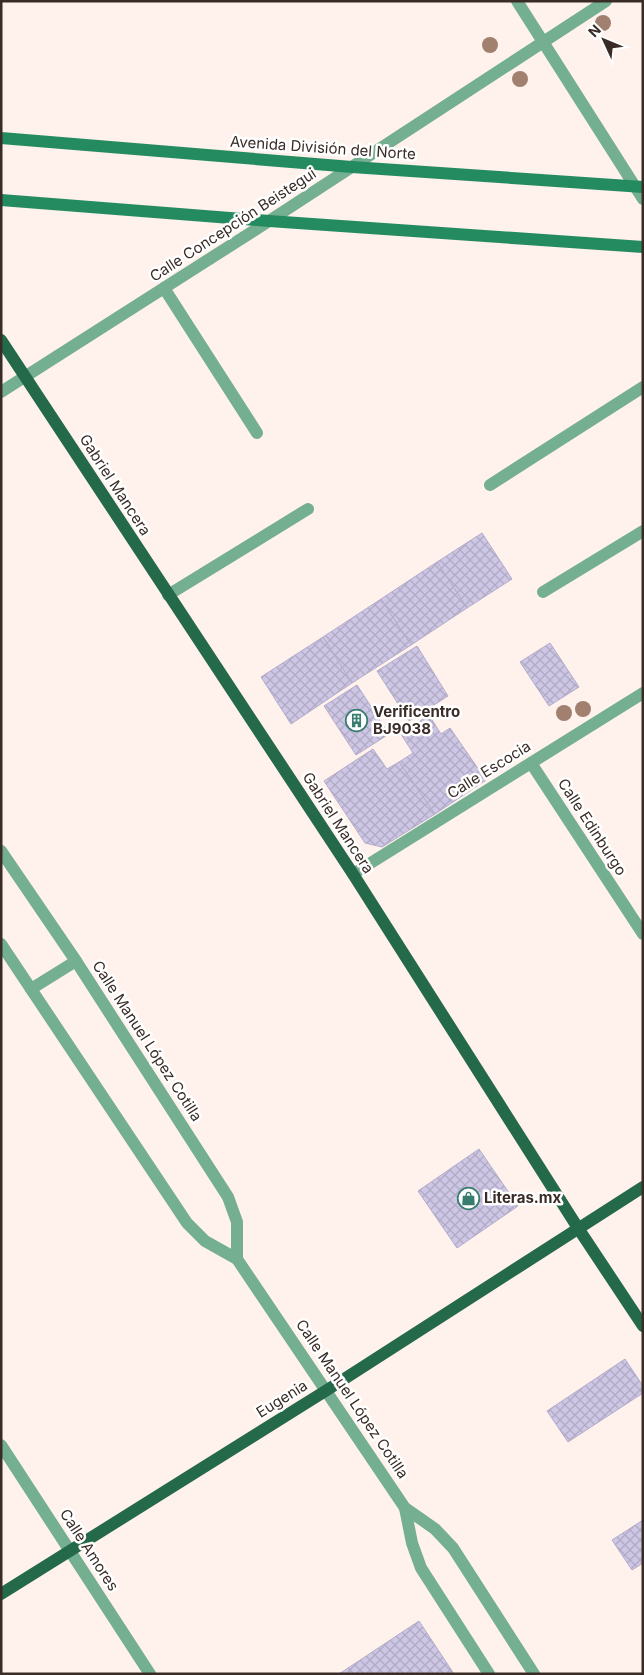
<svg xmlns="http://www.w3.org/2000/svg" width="644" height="1675" font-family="Inter,sans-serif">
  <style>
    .building { fill: url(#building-cross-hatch); stroke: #b4adcb }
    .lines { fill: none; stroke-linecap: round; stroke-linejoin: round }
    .minor { stroke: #74af91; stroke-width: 12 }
    .secondary { stroke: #248b61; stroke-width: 12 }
    .primary { stroke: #25694b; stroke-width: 12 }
    .tree { fill: #a28070 }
    .labels { text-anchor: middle; stroke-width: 5; stroke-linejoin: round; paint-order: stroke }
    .street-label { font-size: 15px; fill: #392c27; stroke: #fff }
    .poi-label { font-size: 15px; font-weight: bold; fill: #392c27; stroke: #fff; text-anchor: start }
  </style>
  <defs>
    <pattern id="building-cross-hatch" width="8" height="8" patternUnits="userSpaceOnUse" patternTransform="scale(1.25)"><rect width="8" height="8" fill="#cdc6e5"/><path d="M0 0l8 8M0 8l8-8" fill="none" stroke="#b1aac4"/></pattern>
  </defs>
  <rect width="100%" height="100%" fill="#fff1eb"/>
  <g class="building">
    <path d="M482 533 512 579 467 608 437 562Z"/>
    <path d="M437 562 467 608 411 645 381 599Z"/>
    <path d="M381 599 411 645 352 683 323 637Z"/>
    <path d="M323 637 352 683 291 724 261 677Z"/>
    <path d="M550 643 579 687 549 706 520 662Z"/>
    <path d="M417 646 448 696 409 721 377 671Z"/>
    <path d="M357 685 389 734 356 755 324 706Z"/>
    <path d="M429 715 441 734 450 728 486 780 435 814 399 762 413 753 401 734Z"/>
    <path d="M373 749 387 769 399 762 435 814 382 847 365 843 324 781Z"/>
    <path d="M479 1149 518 1206 457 1248 418 1191Z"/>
    <path d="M625 1359 643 1386V1393L568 1442 547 1411Z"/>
    <path d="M643 1520V1563L632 1570 612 1540Z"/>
    <path d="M419 1621 454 1674H339Z"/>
  </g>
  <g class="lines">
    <g class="minor">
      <path d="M517 1 643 199"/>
      <path d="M164 288 257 433"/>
      <path d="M1 392 269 221 606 1"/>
      <path d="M490 485 643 387"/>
      <path d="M543 592 643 531"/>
      <path d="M168 595 308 509"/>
      <path d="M531 763 643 934"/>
      <path d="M1 851 76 961 228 1197 237 1222V1259"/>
      <path d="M353 874 643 693"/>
      <path d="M1 944 187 1223 205 1241 237 1259 405 1508 435 1529 453 1548 534 1674"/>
      <path d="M31 989 76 961"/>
      <path d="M1 1445 150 1674"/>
      <path d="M405 1508 412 1543 421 1568 489 1674"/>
    </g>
    <g class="secondary">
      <path d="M1 138 352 167 643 187"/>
      <path d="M1 200 269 221 643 247"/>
    </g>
    <g class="primary">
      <path d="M1 340 353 874 578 1228 643 1326"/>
      <path d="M1 1594 327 1390 643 1187"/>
    </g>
  </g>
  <g class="tree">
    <circle cx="603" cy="23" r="8"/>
    <circle cx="490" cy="45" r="8"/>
    <circle cx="520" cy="79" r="8"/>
    <circle cx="583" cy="709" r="8"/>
    <circle cx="564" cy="713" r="8"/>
  </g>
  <defs>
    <symbol id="building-ring" viewBox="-11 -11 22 22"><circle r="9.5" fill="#fff" stroke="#397c70" stroke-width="1.5"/><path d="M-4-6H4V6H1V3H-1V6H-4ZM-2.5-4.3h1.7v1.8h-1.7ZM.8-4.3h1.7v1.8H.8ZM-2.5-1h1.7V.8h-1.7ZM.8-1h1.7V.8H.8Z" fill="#397c70"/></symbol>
    <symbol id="shop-ring" viewBox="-11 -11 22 22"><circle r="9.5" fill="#fff" stroke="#397c70" stroke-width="1.5"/><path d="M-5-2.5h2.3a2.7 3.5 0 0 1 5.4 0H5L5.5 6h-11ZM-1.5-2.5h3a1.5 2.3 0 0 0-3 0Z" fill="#397c70"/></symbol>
  </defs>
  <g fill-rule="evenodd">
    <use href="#building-ring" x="344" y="708" width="25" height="25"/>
    <use href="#shop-ring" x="456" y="1186" width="25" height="25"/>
  </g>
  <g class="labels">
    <g class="street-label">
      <text transform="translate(323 148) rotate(4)" y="5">Avenida División del Norte</text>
      <text transform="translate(233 225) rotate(-33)" y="5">Calle Concepción Beistegui</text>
      <text transform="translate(115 485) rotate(57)" y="5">Gabriel Mancera</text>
      <text transform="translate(489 770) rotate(-32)" y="5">Calle Escocia</text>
      <text transform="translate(338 823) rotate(57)" y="5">Gabriel Mancera</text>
      <text transform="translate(592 827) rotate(57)" y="5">Calle Edinburgo</text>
      <text transform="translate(147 1041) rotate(57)" y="5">Calle Manuel López Cotilla</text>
      <text transform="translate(282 1399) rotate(-32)" y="5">Eugenia</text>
      <text transform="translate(352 1399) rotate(56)" y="5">Calle Manuel López Cotilla</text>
      <text transform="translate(89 1550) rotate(57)" y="5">Calle Amores</text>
    </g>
    <g class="poi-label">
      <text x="373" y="717">Verificentro<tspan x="373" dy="17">BJ9038</tspan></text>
      <text x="484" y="1203">Literas.mx</text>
    </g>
  </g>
  <rect width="644" height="1675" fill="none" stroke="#392c27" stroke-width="5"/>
  <g transform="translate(604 40) rotate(314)" stroke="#ffffff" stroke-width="4" paint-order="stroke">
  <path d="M0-4L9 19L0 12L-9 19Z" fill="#392c27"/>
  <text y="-8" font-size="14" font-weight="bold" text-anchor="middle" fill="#392c27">N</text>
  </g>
</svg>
